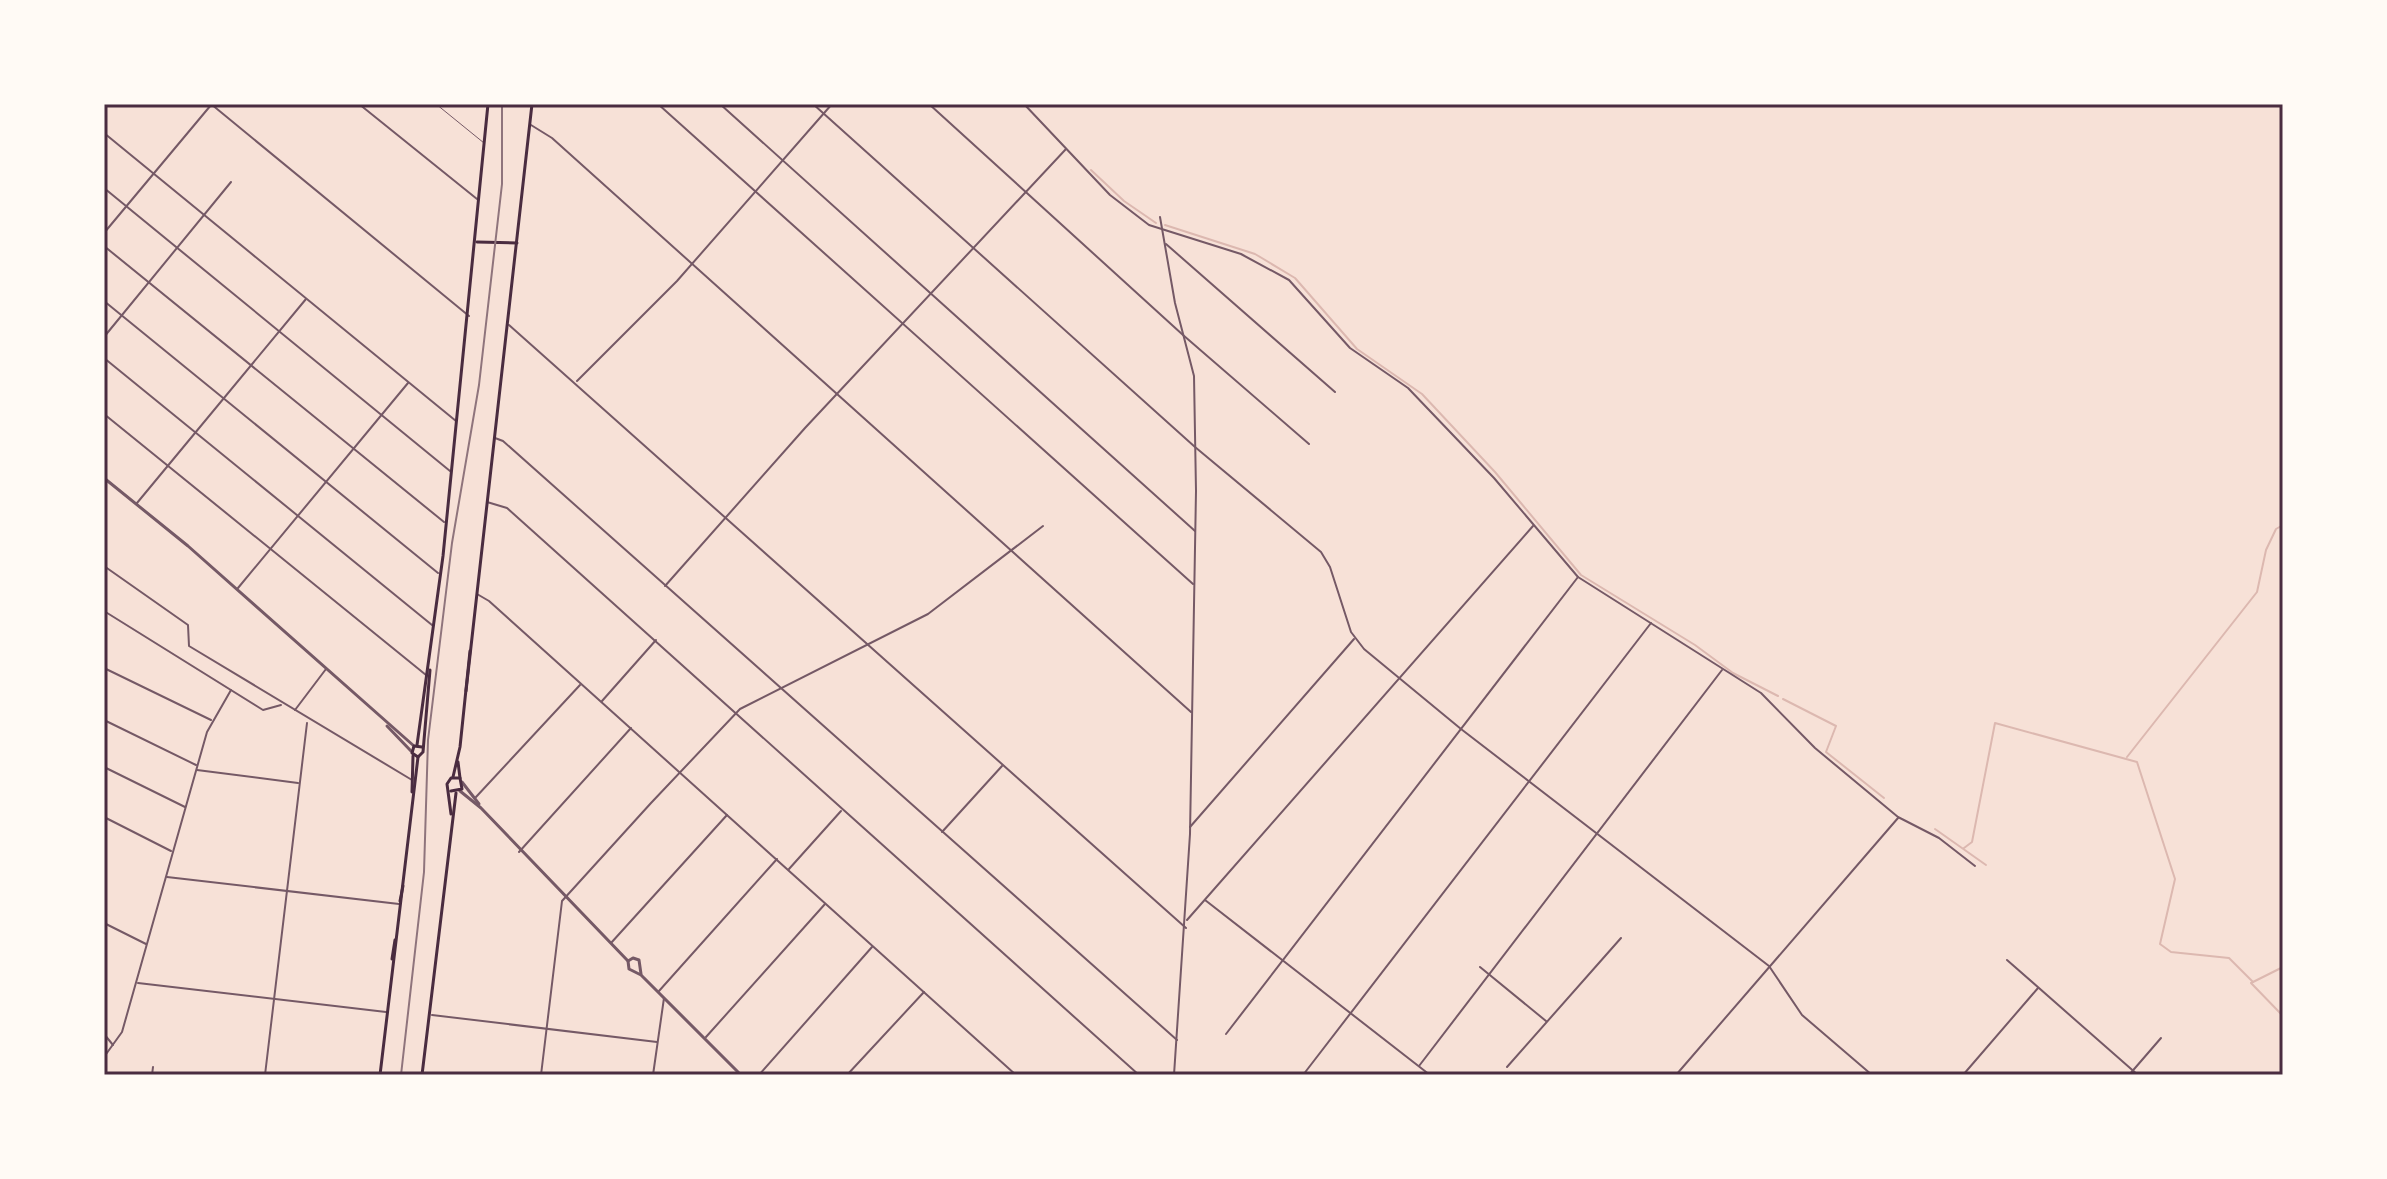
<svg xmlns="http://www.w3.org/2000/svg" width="2387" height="1179" font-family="'Zilla Slab',serif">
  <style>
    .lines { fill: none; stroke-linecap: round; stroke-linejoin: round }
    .stream { stroke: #dcb8b0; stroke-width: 2 }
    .service { stroke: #755966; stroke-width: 1 }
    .minor { stroke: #755966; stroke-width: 2 }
    .tertiary { stroke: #755966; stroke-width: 3 }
    .secondary { stroke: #4a2c40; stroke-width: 3 }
    .rail { stroke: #8f747c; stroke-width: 2 }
    .neatline { fill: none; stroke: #4a2c40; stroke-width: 3 }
  </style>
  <rect width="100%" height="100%" fill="#f7e1d7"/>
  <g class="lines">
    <g class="stream">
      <path d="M1091 170 1124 201 1156 223"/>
      <path d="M1165 225 1255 254 1295 278 1357 349 1422 394 1495 472 1581 575 1695 645 1733 673 1778 696"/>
      <path d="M1783 699 1836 726 1826 752 1884 798"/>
      <path d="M2127 757 2257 592 2266 550 2276 529 2283 525"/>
      <path d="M1935 829 1986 865"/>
      <path d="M1964 848 1972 842 1995 723 2137 762 2175 879 2160 944 2171 952 2229 958 2253 982"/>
      <path d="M2283 967 2251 983 2283 1016"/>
    </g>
    <path class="service" d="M436 104 484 143"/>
    <g class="minor">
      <path d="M211 104 469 316"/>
      <path d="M359 104 477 199"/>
      <path d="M658 104 1193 584"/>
      <path d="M720 104 1195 531"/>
      <path d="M813 104 1195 447 1321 552 1330 567 1351 632 1364 649 1461 729 1769 966 1802 1015 1872 1075"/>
      <path d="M929 104 1183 335 1309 444"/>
      <path d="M1024 104 1110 195 1149 225 1241 254 1289 280 1350 348 1408 388 1494 478 1578 577 1761 693 1815 748 1898 817 1939 838 1975 866"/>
      <path d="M531 125 552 138 1191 712"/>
      <path d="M104 133 456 421"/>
      <path d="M104 188 450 471"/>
      <path d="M1160 217 1175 303 1194 376 1196 491 1190 834 1174 1075"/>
      <path d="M104 233 211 105"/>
      <path d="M1166 244 1335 392"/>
      <path d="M104 246 444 522"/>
      <path d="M104 301 438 573"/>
      <path d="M509 325 1186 928"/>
      <path d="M104 337 231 182"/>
      <path d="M104 358 432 625"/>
      <path d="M577 381 677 281 832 104"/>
      <path d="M104 414 426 675"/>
      <path d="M495 438 503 441 1177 1040"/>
      <path d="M487 502 507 508 1139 1075"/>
      <path d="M137 503 306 299"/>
      <path d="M104 566 188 625 189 646 412 780"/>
      <path d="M665 586 805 428 1066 149"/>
      <path d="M238 588 408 383"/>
      <path d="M477 594 489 601 1016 1075"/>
      <path d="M104 611 263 710 281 705"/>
      <path d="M104 668 211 720"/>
      <path d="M602 701 656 640"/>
      <path d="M295 710 326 669"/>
      <path d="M104 720 196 765"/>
      <path d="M104 767 185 807"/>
      <path d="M197 770 298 783"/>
      <path d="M476 797 580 685"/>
      <path d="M104 817 171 851"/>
      <path d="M1190 827 1354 639"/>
      <path d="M942 832 1002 766"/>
      <path d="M519 852 631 728"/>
      <path d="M789 869 841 811"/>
      <path d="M167 877 399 904"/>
      <path d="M1205 900 1430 1075"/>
      <path d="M1187 920 1533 526"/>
      <path d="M104 923 146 944"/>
      <path d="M611 943 727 815"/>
      <path d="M2007 960 2138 1075"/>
      <path d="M1480 967 1546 1021"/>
      <path d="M138 983 386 1012"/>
      <path d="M659 991 777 859"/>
      <path d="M432 1015 657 1042"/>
      <path d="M104 1034 113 1045"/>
      <path d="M1226 1034 1578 577"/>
      <path d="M706 1037 825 904"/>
      <path d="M104 1057 122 1032 207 732 231 690"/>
      <path d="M1419 1066 1722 670"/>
      <path d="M1507 1067 1621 938"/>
      <path d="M152 1075 153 1067"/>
      <path d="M265 1075 307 723"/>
      <path d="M541 1075 562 901 651 803 740 709 928 614 1043 526"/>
      <path d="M653 1075 664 998"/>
      <path d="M759 1075 872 947"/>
      <path d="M847 1075 924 992"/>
      <path d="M1303 1075 1651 623"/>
      <path d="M1676 1075 1898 818"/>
      <path d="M1963 1075 2038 988"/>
      <path d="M2129 1075 2161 1038"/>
    </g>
    <g class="tertiary">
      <path d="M104 478 188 546 414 746"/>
      <path d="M387 726 411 751"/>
      <path d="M462 782 479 804"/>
      <path d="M460 791 481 808 628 961 629 969 641 975 741 1075"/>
      <path d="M628 961 633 958 639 960 641 974"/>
    </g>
    <g class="secondary">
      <path d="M477 242 517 243"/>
      <path d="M466 691 532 104"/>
      <path d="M417 745 443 556 488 104"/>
      <path d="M422 747 414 746 412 753 418 757 423 752 430 670"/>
      <path d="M458 762 460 778"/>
      <path d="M453 777 460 747 470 651"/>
      <path d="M451 791 462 789 460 778H451L447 784 451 814"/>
      <path d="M412 792 413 756"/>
      <path d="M400 901 403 886"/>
      <path d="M392 959 395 940"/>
      <path d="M380 1075 418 757"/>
      <path d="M422 1075 456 793"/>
    </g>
    <path class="rail" d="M401 1075 424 872 428 740 452 543 479 385 502 184V104"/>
  </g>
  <rect width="2387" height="1179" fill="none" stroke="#fffaf5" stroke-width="212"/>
  <rect x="106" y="106" width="2175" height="967" class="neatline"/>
</svg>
